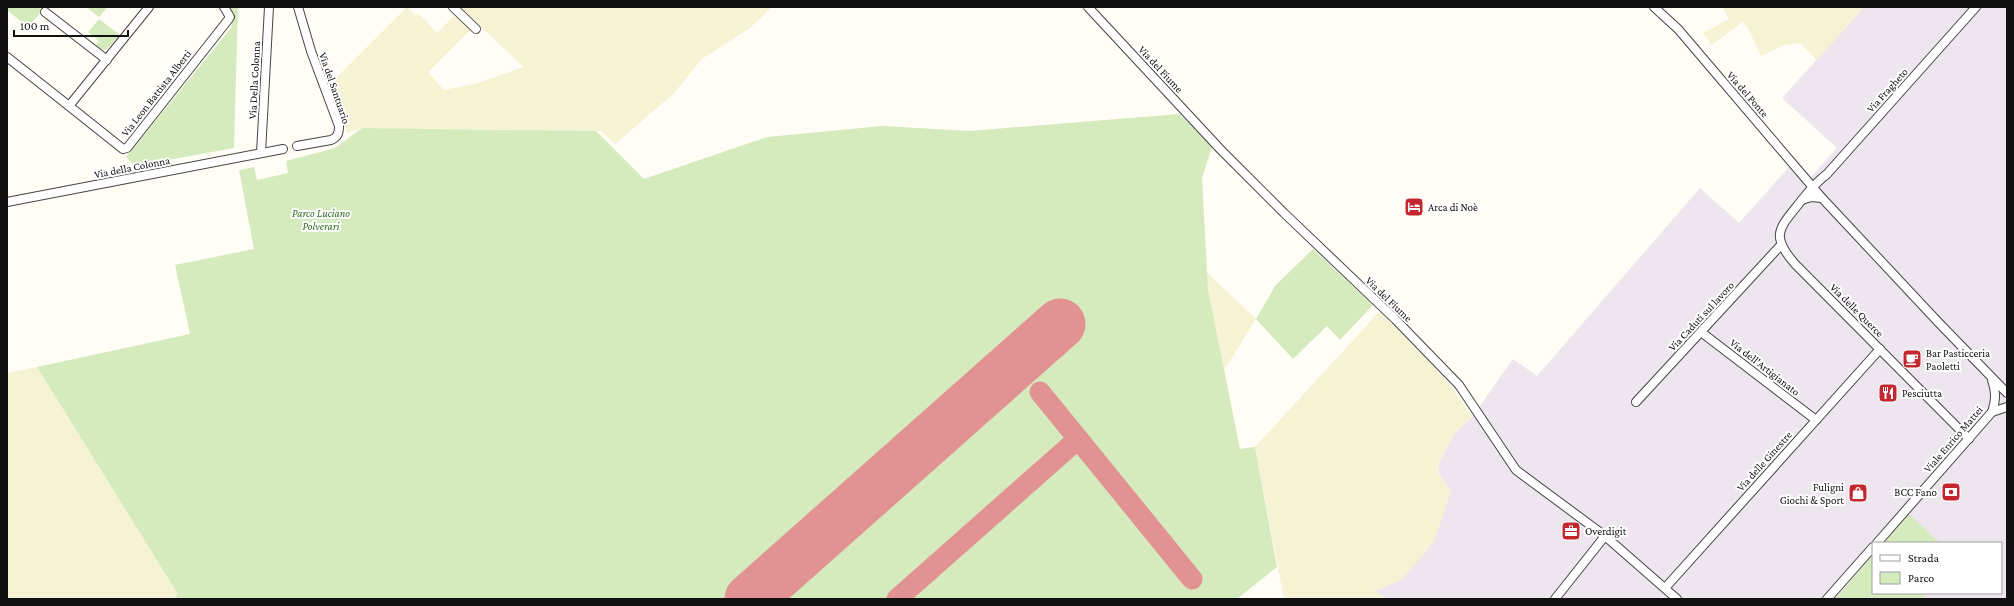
<svg xmlns="http://www.w3.org/2000/svg" width="2014" height="606" font-family="'Crimson Pro',serif">
  <style>
    .industrial { fill: #eee6ef; fill-rule: evenodd }
    .farmland { fill: #f6f3d4 }
    .green { fill: #d5ebbd }
    .lines { fill: none; stroke-linecap: round; stroke-linejoin: round }
    .taxiway { stroke: #e29292; stroke-width: 21 }
    .runway { stroke: #e29292; stroke-width: 51 }
    .minor-casing { stroke: #444; stroke-width: 10 }
    .minor { stroke: #fff; stroke-width: 8 }
    .labels { text-anchor: middle; stroke-width: 4; stroke-linejoin: round; paint-order: stroke }
    .street-label { font-size: 11px; fill: #111; stroke: #fff }
    .poi-label { font-size: 11px; fill: #111; stroke: #fff; text-anchor: start }
    .park-label { font-size: 11px; font-style: italic; fill: #2f6b1f; stroke: #fff }
  </style>
  <rect width="100%" height="100%" fill="#fffdf5"/>
  <path class="industrial" d="M1864 7H2007V599H1385L1374 591 1401 580 1451 491 1439 475 1438 465 1454 434 1472 417 1513 359 1537 376 1700 188 1739 223 1796 159 1811 177 1837 148 1782 98ZM1873 543H2001V593H1873Z"/>
  <g class="farmland">
    <path d="M407 7 415 16 418 13 437 33 456 14 471 29 428 72 444 90 478 83 524 67 459 7H772L750 28 702 59 673 94 615 144 601 131 362 128 347 133 329 85Z"/>
    <path d="M1723 7H1864L1817 60 1800 43 1784 45 1761 56 1748 28 1742 22 1712 45 1703 33 1729 19Z"/>
    <path d="M1205 271 1256 319 1221 375Z"/>
    <path d="M1380 311 1423 355 1451 386 1472 417 1454 434 1438 465 1439 475 1451 491 1434 542 1401 580 1375 591 1385 599H1284L1255 447Z"/>
    <path d="M37 367 179 594 173 599H7V373Z"/>
  </g>
  <g class="green">
    <path d="M7 7H45L28 27 7 10Z"/>
    <path d="M86 7H108L99 17Z"/>
    <path d="M229 7H238L234 148 135 166 126 157 231 28 233 18Z"/>
    <path d="M99 19 120 35 106 50 99 49 95 46 99 41 88 32Z"/>
    <path d="M1179 114 1213 144 1202 178 1208 290 1240 449 1255 447 1277 567 1237 599H173L178 594 37 367 190 334 175 265 254 249 239 170 254 167 257 180 288 173 286 161 335 148 362 128 596 131 644 179 767 137 882 126 970 131Z"/>
    <path d="M1313 249 1373 305 1340 340 1327 326 1293 359 1256 319 1275 286Z"/>
    <path d="M1909 514 1940 543H1884Z"/>
    <path d="M1873 555V593H1927L1921 599H1835Z"/>
  </g>
  <g class="lines">
    <g class="taxiway">
      <path d="M1040 392 1192 579"/>
      <path d="M897 599 1078 439"/>
    </g>
    <path class="runway" d="M750 599 1060 324"/>
    <defs>
      <g id="minor">
        <path d="M149 7 69 106 123 149 127 148 228 20 230 17 224 7"/>
        <path d="M453 7 476 29"/>
        <path d="M1088 7 1221 150 1284 213 1395 319 1459 385 1516 470 1605 536 1677 599"/>
        <path d="M1654 7 1678 29 1822 198"/>
        <path d="M45 12 107 60"/>
        <path d="M7 57 69 106"/>
        <path d="M297 146 331 140C338 137 339 133 339 126L311 51 298 7"/>
        <path d="M261 153 269 7"/>
        <path d="M1802 200 1811 197 1822 198 1939 323 2007 393"/>
        <path d="M7 202 283 149"/>
        <path d="M1701 332 1816 420"/>
        <path d="M1636 402 1781 245"/>
        <path d="M1992 412 2007 407"/>
        <path d="M1969 439 1795 264C1769 234 1780 228 1801 201 1811 189 1814 184 1827 174L1976 7"/>
        <path d="M1877 543 1992 412C1996 400 1996 392 1992 380"/>
        <path d="M1665 588 1880 349"/>
        <path d="M1555 599 1605 536"/>
        <path d="M1827 599 1873 547"/>
      </g>
    </defs>
    <use href="#minor" class="minor-casing"/>
    <use href="#minor" class="minor"/>
  </g>
  <defs>
    <symbol id="hotel-square" viewBox="-11 -11 22 22"><rect x="-9" y="-9" width="18" height="18" rx="4" fill="#c4262e" stroke="#fff"/><path d="M-6-4.5h1.5V1H6V5H4.5V3h-9V5H-6ZM-4 0a1.8 1.8 0 1 1 3.6 0ZM.5 0V-2.5h3Q6-2.5 6 0Z" fill="#fff"/></symbol>
    <symbol id="cafe-square" viewBox="-11 -11 22 22"><rect x="-9" y="-9" width="18" height="18" rx="4" fill="#c4262e" stroke="#fff"/><path d="M-5.5-4.5H6V0H3Q3 3.5 0 3.5H-2.5Q-5.5 3.5-5.5 0ZM3-3.2v2h1.7v-2ZM-6 4.5H4V6H-6Z" fill="#fff"/></symbol>
    <symbol id="restaurant-square" viewBox="-11 -11 22 22"><rect x="-9" y="-9" width="18" height="18" rx="4" fill="#c4262e" stroke="#fff"/><path d="M-5-6h1v4h1v-4h1v4h1v-4h1v5L-1.5 .5V6h-2V.5L-5-1ZM5-6V6H3V1.5H1.5Q1.5-4 5-6Z" fill="#fff"/></symbol>
    <symbol id="bank-square" viewBox="-11 -11 22 22"><rect x="-9" y="-9" width="18" height="18" rx="4" fill="#c4262e" stroke="#fff"/><path d="M-6-4H6V4H-6ZM0-2.3a2.3 2.3 0 1 0 0 4.6a2.3 2.3 0 1 0 0-4.6Z" fill="#fff"/></symbol>
    <symbol id="shop-square" viewBox="-11 -11 22 22"><rect x="-9" y="-9" width="18" height="18" rx="4" fill="#c4262e" stroke="#fff"/><path d="M-5-2.5h2.3a2.7 3.5 0 0 1 5.4 0H5L5.5 6h-11ZM-1.5-2.5h3a1.5 2.3 0 0 0-3 0Z" fill="#fff"/></symbol>
    <symbol id="office-square" viewBox="-11 -11 22 22"><rect x="-9" y="-9" width="18" height="18" rx="4" fill="#c4262e" stroke="#fff"/><path d="M-6-3h4V-5.5h4V-3h4V5H-6ZM-1-4.5V-3h2v-1.5ZM-6 0V1H6V0Z" fill="#fff"/></symbol>
  </defs>
  <g fill-rule="evenodd">
    <use href="#hotel-square" x="1403" y="196" width="22" height="22"/>
    <use href="#cafe-square" x="1901" y="348" width="22" height="22"/>
    <use href="#restaurant-square" x="1877" y="382" width="22" height="22"/>
    <use href="#bank-square" x="1940" y="481" width="22" height="22"/>
    <use href="#shop-square" x="1847" y="482" width="22" height="22"/>
    <use href="#office-square" x="1560" y="520" width="22" height="22"/>
  </g>
  <g class="labels">
    <g class="street-label">
      <text transform="translate(1161 69) rotate(47)" y="4">Via del Fiume</text>
      <text transform="translate(254 80) rotate(-87)" y="4">Via Della Colonna</text>
      <text transform="translate(335 88) rotate(71)" y="4">Via del Santuario</text>
      <text transform="translate(1887 90) rotate(-48)" y="4">Via Fragheto</text>
      <text transform="translate(156 93) rotate(-52)" y="4">Via Leon Battista Alberti</text>
      <text transform="translate(1748 94) rotate(49)" y="4">Via del Ponte</text>
      <text transform="translate(132 167) rotate(-11)" y="4">Via della Colonna</text>
      <text transform="translate(1389 299) rotate(44)" y="4">Via del Fiume</text>
      <text transform="translate(1857 310) rotate(45)" y="4">Via delle Querce</text>
      <text transform="translate(1701 316) rotate(-47)" y="4">Via Caduti sul lavoro</text>
      <text transform="translate(1765 367) rotate(38)" y="4">Via dell'Artigianato</text>
      <text transform="translate(1953 439) rotate(-49)" y="4">Viale Enrico Mattei</text>
      <text transform="translate(1764 461) rotate(-48)" y="4">Via delle Ginestre</text>
    </g>
    <g class="poi-label">
      <text x="1428" y="211">Arca di Noè</text>
      <text x="1926" y="357">Bar Pasticceria<tspan x="1926" dy="13">Paoletti</tspan></text>
      <text x="1902" y="397">Pesciutta</text>
      <text x="1844" y="491" text-anchor="end">Fuligni<tspan x="1844" dy="13">Giochi &amp; Sport</tspan></text>
      <text x="1937" y="496" text-anchor="end">BCC Fano</text>
      <text x="1585" y="535">Overdigit</text>
    </g>
    <g class="park-label">
      <text x="321" y="217">Parco Luciano<tspan x="321" dy="13">Polverari</tspan></text>
    </g>
  </g>
  <rect width="2014" height="606" fill="none" stroke="#111111" stroke-width="16"/>
  <rect x="1872" y="542" width="130" height="52" fill="#ffffff" stroke="#a0a0a0"/>
  <rect x="1880" y="555" width="20" height="6" fill="#ffffff" stroke="#a0a0a0"/>
  <text x="1908" y="562" font-size="12" fill="#111111">Strada</text>
  <rect x="1880" y="572" width="20" height="12" fill="#d5ebbd" stroke="#a0a0a0"/>
  <text x="1908" y="582" font-size="12" fill="#111111">Parco</text>
  <path d="M14 30v6h114v-6" fill="none" stroke="#111111" stroke-width="2"/>
  <text x="20" y="30" font-size="12" fill="#111111" stroke="#ffffff" stroke-width="3" paint-order="stroke">100 m</text>
</svg>
